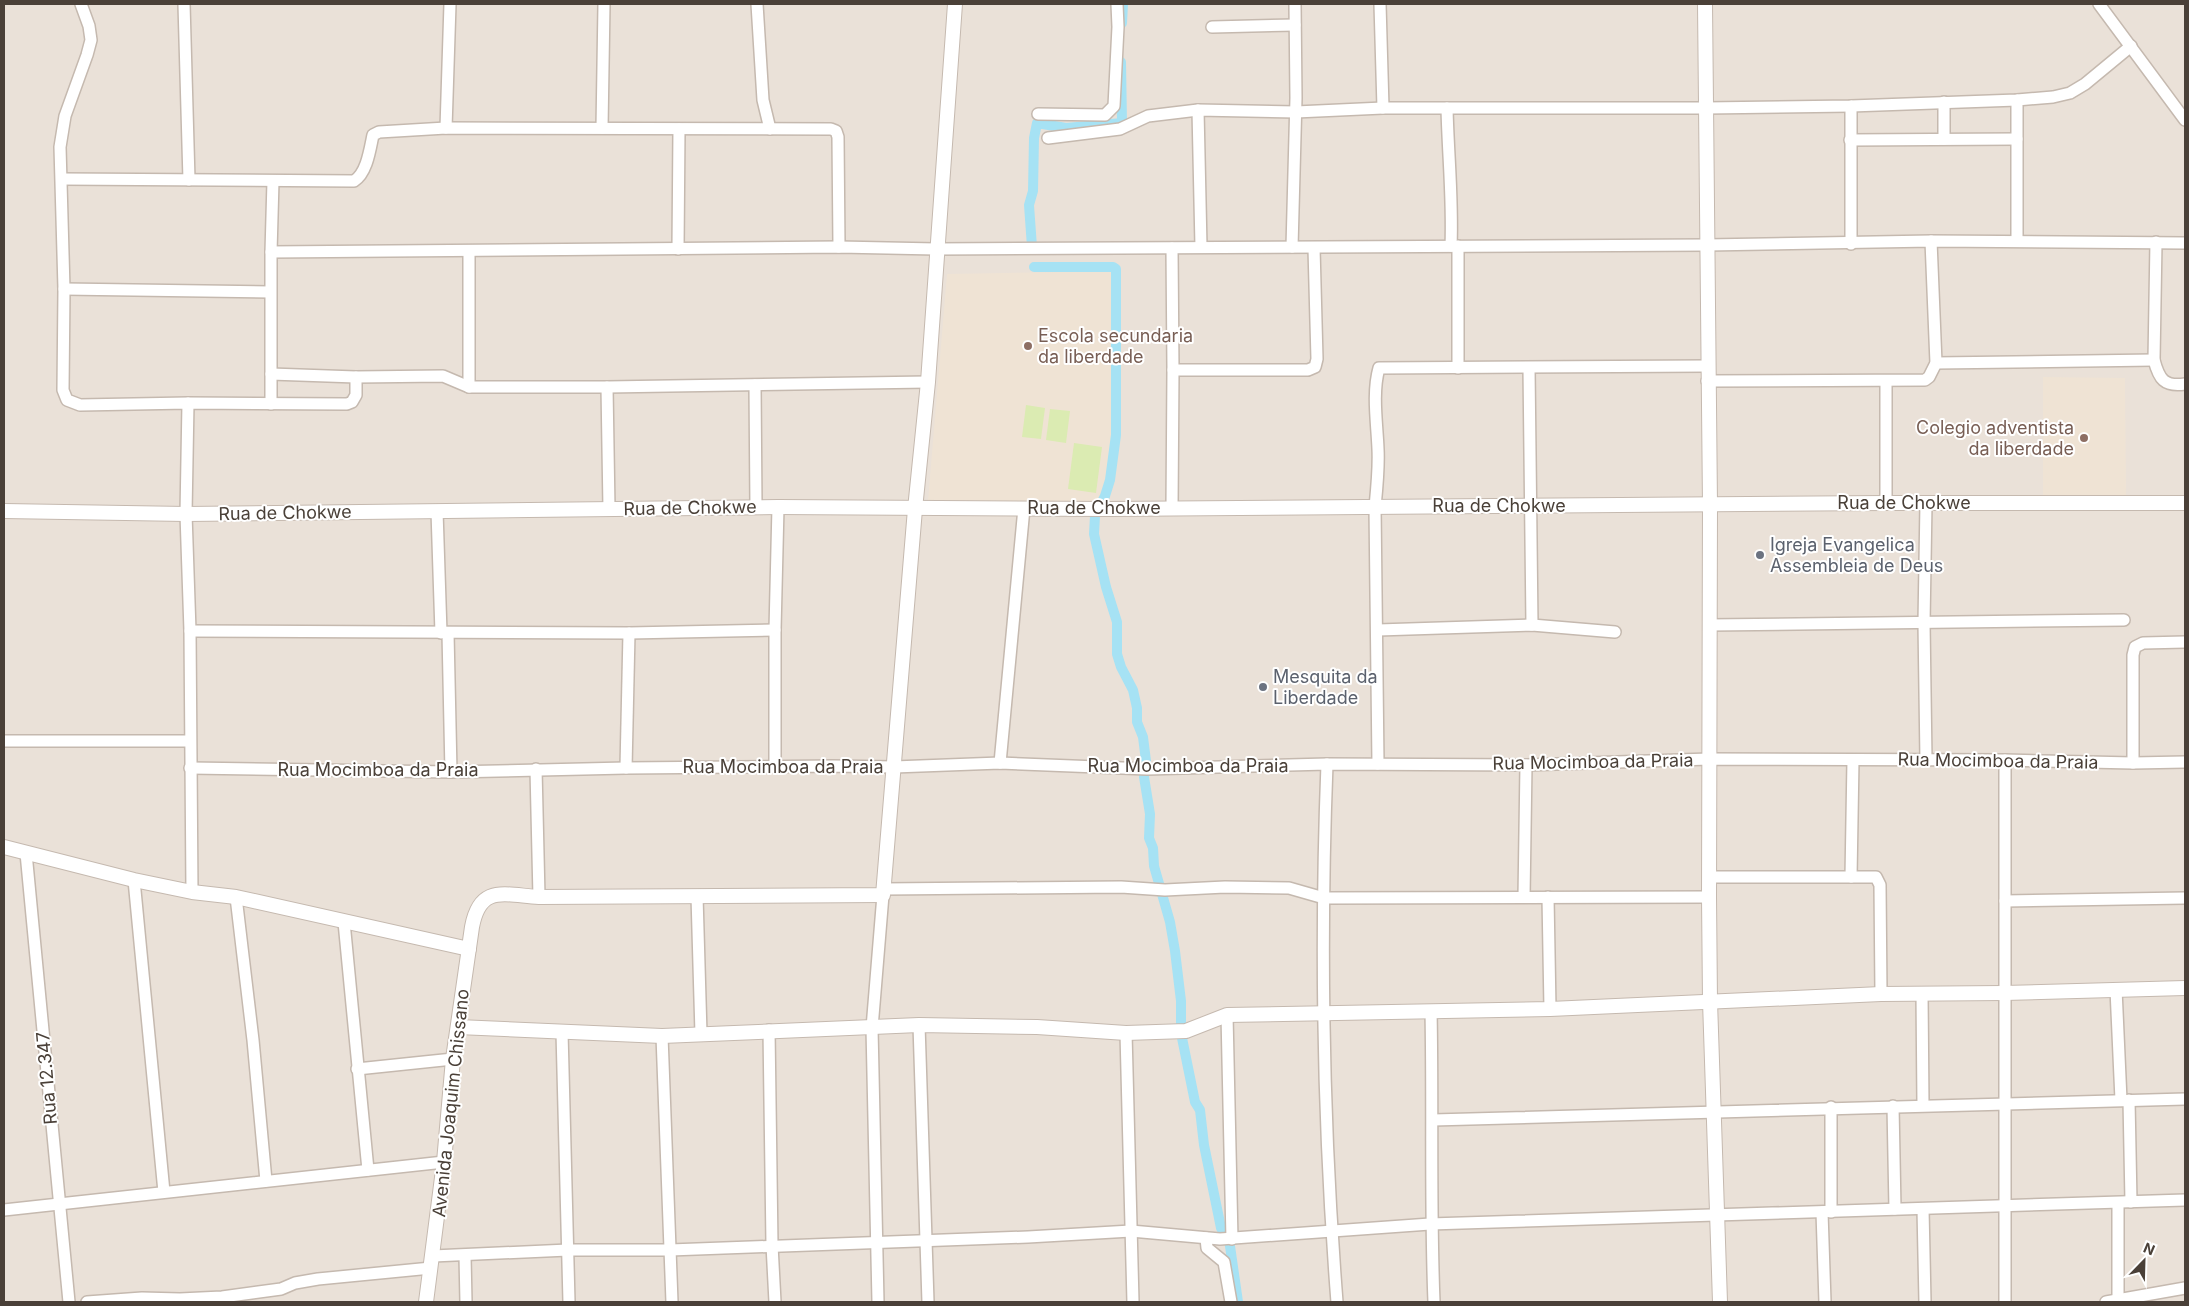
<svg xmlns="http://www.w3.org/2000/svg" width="2189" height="1306" font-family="Inter,sans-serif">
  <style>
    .residential { fill: #eae1d8 }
    .education { fill: #efe3d4 }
    .green { fill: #dbebb2 }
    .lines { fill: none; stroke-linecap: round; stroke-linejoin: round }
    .canal { stroke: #a6e2f4; stroke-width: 10 }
    .minor-casing { stroke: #c5b9af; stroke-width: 14 }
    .tertiary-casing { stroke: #c5b9af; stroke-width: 16 }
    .minor { stroke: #fff; stroke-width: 11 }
    .tertiary { stroke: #fff; stroke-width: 14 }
    .education-dot { fill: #8d6e63; stroke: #fff; stroke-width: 2 }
    .worship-dot { fill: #6b7280; stroke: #fff; stroke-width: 2 }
    .labels { text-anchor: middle; stroke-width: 4; stroke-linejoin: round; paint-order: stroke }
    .education-label { font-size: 18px; fill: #785e54; stroke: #fff; text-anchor: start }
    .street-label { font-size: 18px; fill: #4a4038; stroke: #fff }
    .worship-label { font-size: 18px; fill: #5b616d; stroke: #fff; text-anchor: start }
  </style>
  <rect width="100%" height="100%" fill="#f6f0eb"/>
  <rect class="residential" x="4" y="4" width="2181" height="1298"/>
  <g class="education">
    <path d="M1115 271V418L1108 475 1097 501H928L947 274Z"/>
    <path d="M2043 377 2125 378 2126 500 2043 498Z"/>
  </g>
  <g class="green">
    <path d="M1026 405 1045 408 1041 439 1022 437Z"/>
    <path d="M1050 409 1070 411 1066 443 1046 440Z"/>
    <path d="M1074 443 1102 447 1096 493 1068 489Z"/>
  </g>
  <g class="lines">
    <g class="canal">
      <path d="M1122 23 1123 4"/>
      <path d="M1032 247 1029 205 1033 191 1034 138 1037 123 1066 128 1122 123 1121 62"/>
      <path d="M1034 267H1113L1116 269V435L1110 480 1105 496 1095 516 1094 534 1106 587 1117 622V654L1121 667 1133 690 1137 708V722L1143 737 1146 761 1144 777 1150 814 1149 838 1153 848 1154 866 1170 922 1175 951 1181 1001V1033L1195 1102 1200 1110 1204 1145 1221 1228 1229 1239 1238 1302"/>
    </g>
    <defs>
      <g id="minor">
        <path d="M81 4 89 26 91 40 87 55 65 116 60 147 64 289 63 390 67 400 80 405 188 403 347 404 352 402 356 395V377"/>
        <path d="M184 4 189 180"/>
        <path d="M757 4 763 100 770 129"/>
        <path d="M1380 4 1383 108"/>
        <path d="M2099 4 2185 120"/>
        <path d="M1212 27 1295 25"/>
        <path d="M1944 102V139"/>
        <path d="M1851 106V244"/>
        <path d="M1447 108C1448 154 1453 200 1451 246"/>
        <path d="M1198 110 1201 247"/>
        <path d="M1038 114 1105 115 1114 106 1118 27 1117 4"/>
        <path d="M446 128 450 4"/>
        <path d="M602 128 604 4"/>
        <path d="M1048 138 1120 129 1148 116 1198 110 1296 112 1383 108H1706L1851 106 2017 100 2053 97 2070 93 2085 84 2131 46"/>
        <path d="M1850 140 2017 139"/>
        <path d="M62 179 354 181C367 173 370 149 373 135L379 132 446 128 831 129 836 131 838 137 839 247"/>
        <path d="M2017 241V100"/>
        <path d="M2156 242 2154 360C2159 379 2164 387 2185 384"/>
        <path d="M1458 246V368"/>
        <path d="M1292 247 1296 98 1295 4"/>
        <path d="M1172 248 1173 370 1172 508"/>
        <path d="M678 249 679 129"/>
        <path d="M271 252 839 247 936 249 1707 245 1931 241 2185 243"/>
        <path d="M64 289 270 292"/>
        <path d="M1936 363 2154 360"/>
        <path d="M1529 368 1532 625"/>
        <path d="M1173 370H1308L1315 367 1317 359 1314 248"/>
        <path d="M271 374 356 377 443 376 469 387H607L928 382"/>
        <path d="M1707 381 1925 380 1929 377 1936 363 1931 241"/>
        <path d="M1886 381V503"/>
        <path d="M755 385 756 507"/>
        <path d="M469 387V252"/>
        <path d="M607 387 609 509"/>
        <path d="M188 403 186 514 190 631 192 892"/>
        <path d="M271 404V252L273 181"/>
        <path d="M437 511 441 633"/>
        <path d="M1709 625 2124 620"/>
        <path d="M1378 630 1532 625 1615 632"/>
        <path d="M190 631 629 633 775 630"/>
        <path d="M448 633 451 772"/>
        <path d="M4 741H190"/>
        <path d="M1926 760 1924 623 1926 503"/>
        <path d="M1000 763 1024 508"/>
        <path d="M2133 763V655L2135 647 2143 643 2185 642"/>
        <path d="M1327 764C1320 943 1323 1124 1337 1302"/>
        <path d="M1378 764 1375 507C1377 487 1379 468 1378 449 1377 423 1372 393 1379 368L1708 366"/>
        <path d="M775 767V630L778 507"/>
        <path d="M190 768 451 772 626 768 833 766 894 767 1000 763 1147 769 1327 764 1526 765 1709 759 2005 760 2133 763 2185 762"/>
        <path d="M626 768 629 633"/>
        <path d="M536 769 539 897"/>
        <path d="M26 853 69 1302"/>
        <path d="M1710 877H1876L1880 885 1881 994"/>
        <path d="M1851 877 1853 760"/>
        <path d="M134 880 164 1192"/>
        <path d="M884 889 1121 887 1165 890 1225 887 1289 888 1324 898 1709 897"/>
        <path d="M697 896 701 1034"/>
        <path d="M236 897 253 1040 266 1181"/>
        <path d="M1524 897 1526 765"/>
        <path d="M1548 897 1550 1009"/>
        <path d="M2005 901 2185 898"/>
        <path d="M344 922 368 1170"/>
        <path d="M2116 989 2121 1100"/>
        <path d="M1922 993 1923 1105"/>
        <path d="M1431 1011C1433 1108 1430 1205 1434 1302"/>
        <path d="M1227 1015 1232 1239"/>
        <path d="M919 1025 928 1302"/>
        <path d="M769 1030 772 1245 775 1302"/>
        <path d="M562 1032 569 1302"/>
        <path d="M1126 1033 1133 1302"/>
        <path d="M662 1036 672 1302"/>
        <path d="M357 1069 453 1059"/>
        <path d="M2129 1100 2131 1202"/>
        <path d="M1893 1106 1895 1209"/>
        <path d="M1433 1120 2185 1099"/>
        <path d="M2118 1203V1302"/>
        <path d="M1923 1209 1925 1302"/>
        <path d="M4 1210 444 1162"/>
        <path d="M1822 1212 1825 1302"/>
        <path d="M1831 1212V1107"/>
        <path d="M1206 1238 1207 1248 1224 1262 1231 1302"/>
        <path d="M433 1256 568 1250H670L1028 1237 1131 1231 1220 1239 1430 1224 2185 1200"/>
        <path d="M465 1256 466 1302"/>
        <path d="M87 1302 142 1298 180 1299 222 1297 281 1289 295 1283 318 1279 431 1268"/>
        <path d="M878 1302 872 1028 883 895"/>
        <path d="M2005 1302V760"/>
        <path d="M2106 1302 2185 1288"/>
      </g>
      <g id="tertiary">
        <path d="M1705 4 1710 505 1709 897 1710 1001 1720 1302"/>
        <path d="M4 511 186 514 778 507 1108 509 1886 503H2185"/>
        <path d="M4 847 134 880 192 892 236 897 469 949"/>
        <path d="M458 1027 662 1036 919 1025 1037 1027 1126 1033 1186 1031 1227 1015 1550 1009 1881 994 2004 993 2185 988"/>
        <path d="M426 1302 444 1162 453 1059 472 927C480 884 504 895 539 897L883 895 915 509 928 382 955 4"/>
      </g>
    </defs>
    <use href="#minor" class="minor-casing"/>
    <use href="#tertiary" class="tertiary-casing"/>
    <use href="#minor" class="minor"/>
    <use href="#tertiary" class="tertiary"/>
  </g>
  <g class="education-dot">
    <circle cx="1028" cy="346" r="5"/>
    <circle cx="2084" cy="438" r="5"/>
  </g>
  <g class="worship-dot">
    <circle cx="1760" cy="555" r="5"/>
    <circle cx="1263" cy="687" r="5"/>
  </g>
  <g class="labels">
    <g class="education-label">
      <text x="1038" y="342">Escola secundaria<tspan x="1038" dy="21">da liberdade</tspan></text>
      <text x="2074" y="434" text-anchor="end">Colegio adventista<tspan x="2074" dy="21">da liberdade</tspan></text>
    </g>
    <g class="street-label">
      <text x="1904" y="509">Rua de Chokwe</text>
      <text x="1499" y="512">Rua de Chokwe</text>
      <text transform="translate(690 508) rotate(-1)" y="6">Rua de Chokwe</text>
      <text x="1094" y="514">Rua de Chokwe</text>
      <text transform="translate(285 513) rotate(-1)" y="6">Rua de Chokwe</text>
      <text transform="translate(1998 761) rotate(1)" y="6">Rua Mocimboa da Praia</text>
      <text transform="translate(1593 762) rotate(-1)" y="6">Rua Mocimboa da Praia</text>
      <text x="1188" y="772">Rua Mocimboa da Praia</text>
      <text x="783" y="773">Rua Mocimboa da Praia</text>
      <text x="378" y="776">Rua Mocimboa da Praia</text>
      <text transform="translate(47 1078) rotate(-95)" y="6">Rua 12.347</text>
      <text transform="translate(451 1103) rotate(-84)" y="6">Avenida Joaquim Chissano</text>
    </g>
    <g class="worship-label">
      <text x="1770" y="551">Igreja Evangelica<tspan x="1770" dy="21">Assembleia de Deus</tspan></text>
      <text x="1273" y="683">Mesquita da<tspan x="1273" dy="21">Liberdade</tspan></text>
    </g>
  </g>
  <rect width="2189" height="1306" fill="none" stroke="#4a4038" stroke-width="10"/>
  <g transform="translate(2144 1261) rotate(23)" stroke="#ffffff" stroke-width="4" paint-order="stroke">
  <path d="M0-4L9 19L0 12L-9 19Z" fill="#4a4038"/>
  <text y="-8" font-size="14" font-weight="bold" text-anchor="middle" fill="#4a4038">N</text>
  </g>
</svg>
